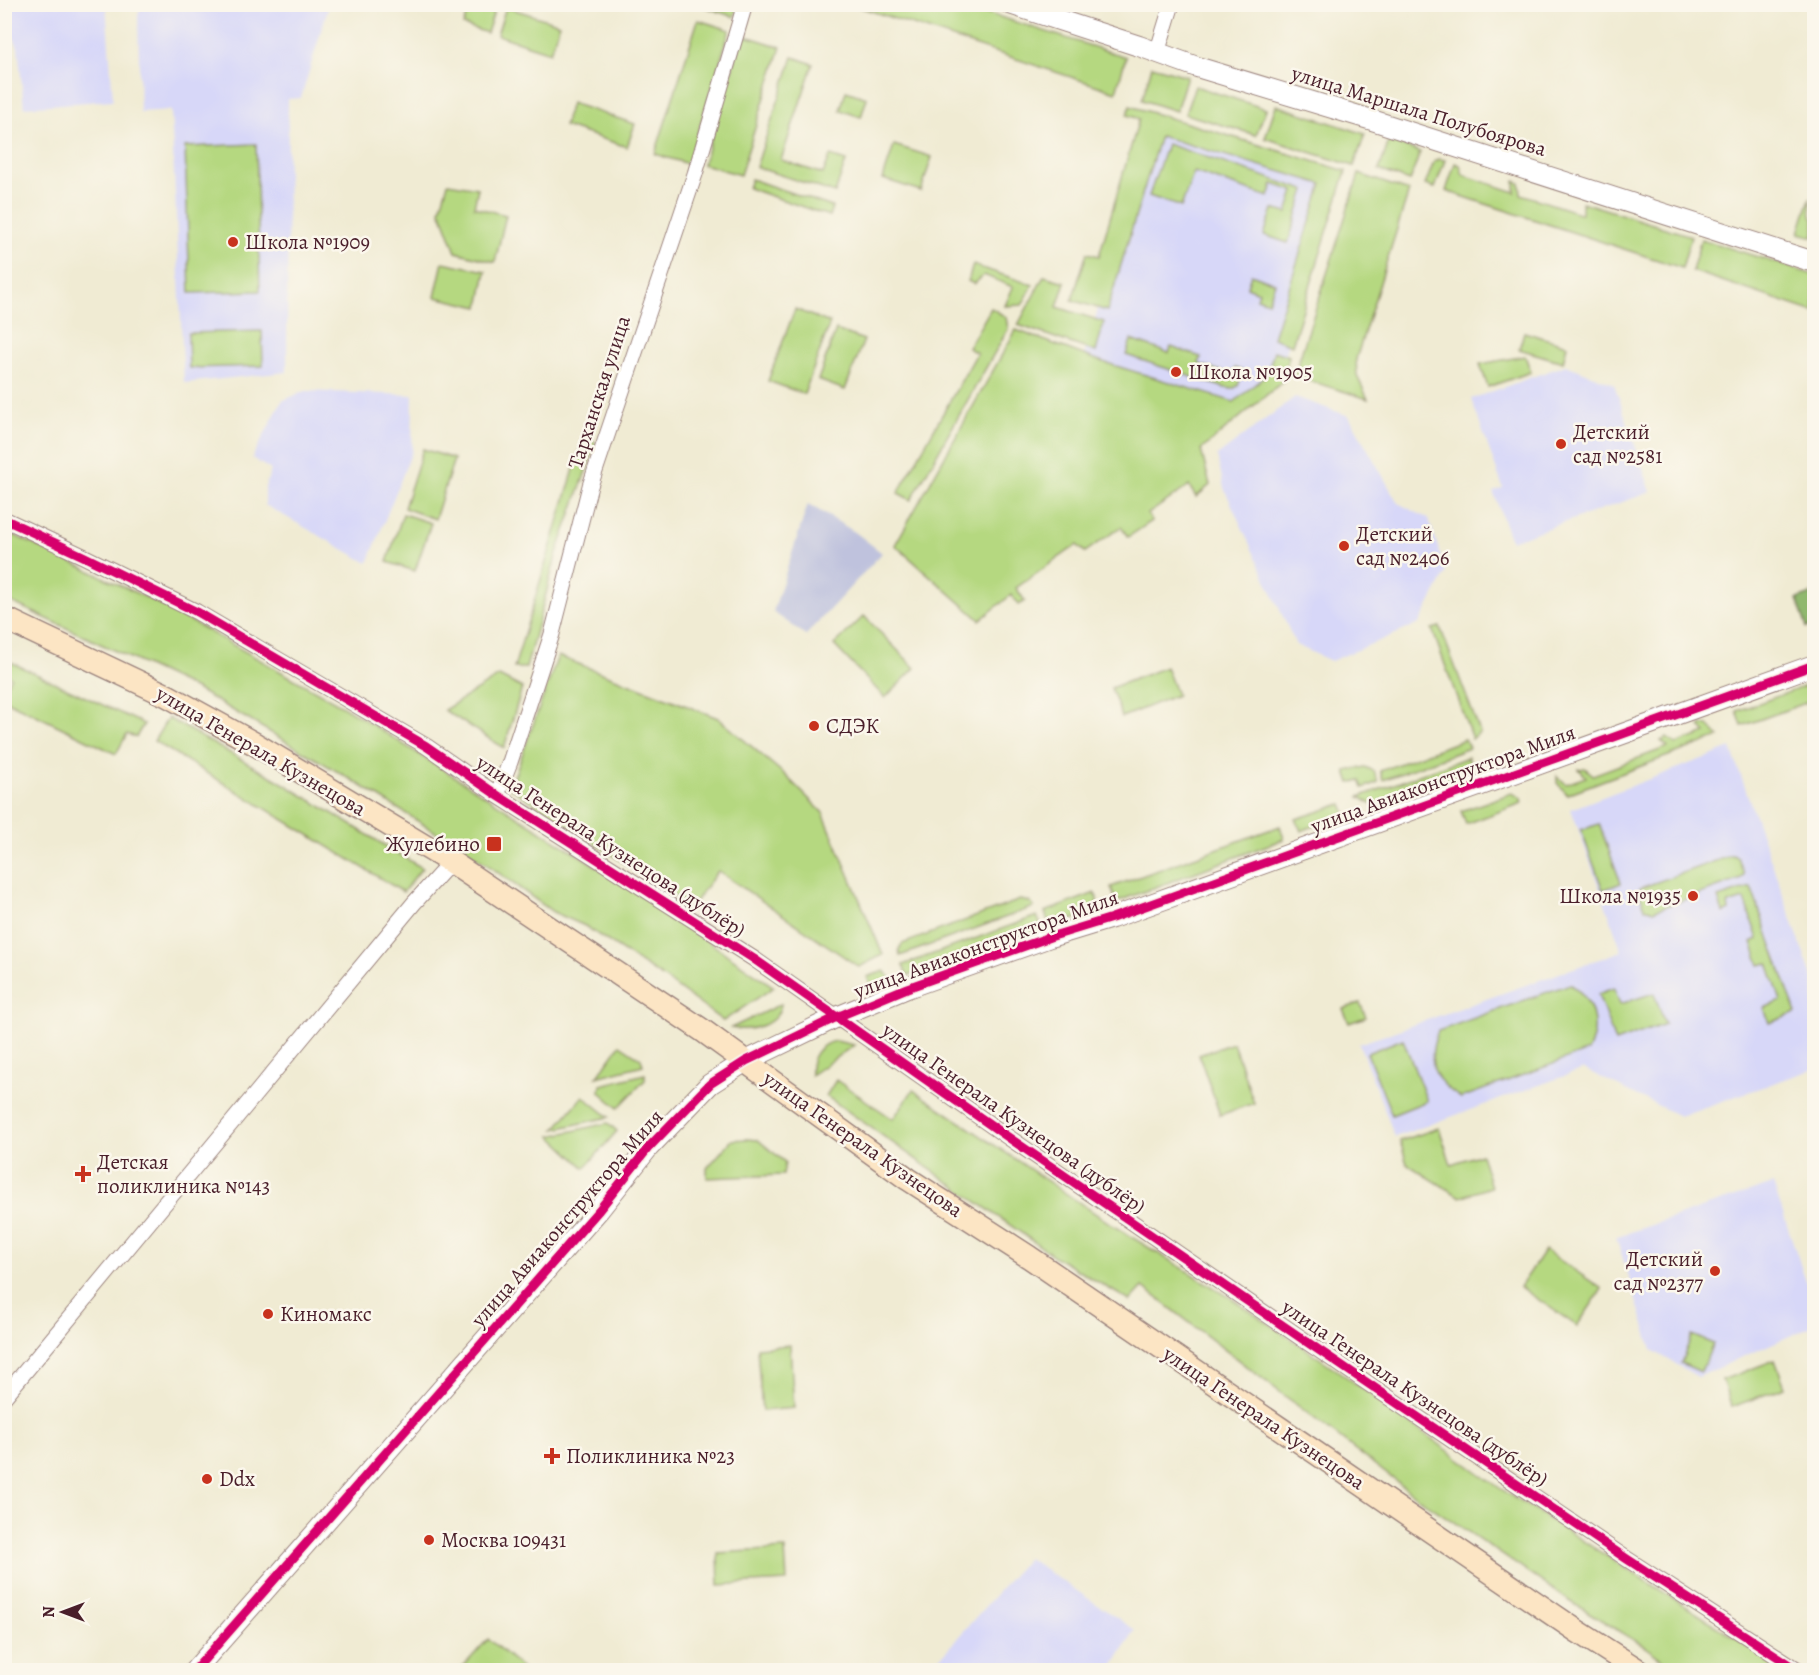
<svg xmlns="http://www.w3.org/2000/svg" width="1819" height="1675" viewBox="0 0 1819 1675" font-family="Alegreya,serif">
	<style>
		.built { fill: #d7d7f8 }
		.industrial { fill: #bfc2dd }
		.green { fill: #b5d880; stroke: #807c56; stroke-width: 1.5 }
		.forest { fill: #90b86e; stroke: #6d6c4c; stroke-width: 1.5 }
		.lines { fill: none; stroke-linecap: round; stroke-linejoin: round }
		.minor-casing { stroke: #9d857f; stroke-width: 17 }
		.tertiary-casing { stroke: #9d857f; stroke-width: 22 }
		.secondary-casing { stroke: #9d857f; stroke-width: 25 }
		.minor { stroke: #fff; stroke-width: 15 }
		.tertiary { stroke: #fff; stroke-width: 20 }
		.secondary { stroke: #fce5c4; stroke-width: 22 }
		.cycleway-casing { stroke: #fbf7ec; stroke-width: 13 }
		.cycleway { stroke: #d6006c; stroke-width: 9 }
		.poi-dot { fill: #c8321e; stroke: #fbf7ec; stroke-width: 2 }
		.labels { text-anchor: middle; stroke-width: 5; stroke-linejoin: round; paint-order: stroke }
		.street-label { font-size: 21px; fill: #4a1f2b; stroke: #fbf7ec }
		.poi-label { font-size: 21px; fill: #4a1f2b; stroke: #fbf7ec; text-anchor: start }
	</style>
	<rect width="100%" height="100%" fill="#fbf7ec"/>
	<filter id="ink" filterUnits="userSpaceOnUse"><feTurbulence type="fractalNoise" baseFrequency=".0167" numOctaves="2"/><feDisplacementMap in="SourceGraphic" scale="12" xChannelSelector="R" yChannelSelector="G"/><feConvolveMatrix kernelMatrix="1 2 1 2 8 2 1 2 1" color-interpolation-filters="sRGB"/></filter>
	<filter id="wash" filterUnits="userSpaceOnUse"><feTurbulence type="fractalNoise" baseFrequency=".008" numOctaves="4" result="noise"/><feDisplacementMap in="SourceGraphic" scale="24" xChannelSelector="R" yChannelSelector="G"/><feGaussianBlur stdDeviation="1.35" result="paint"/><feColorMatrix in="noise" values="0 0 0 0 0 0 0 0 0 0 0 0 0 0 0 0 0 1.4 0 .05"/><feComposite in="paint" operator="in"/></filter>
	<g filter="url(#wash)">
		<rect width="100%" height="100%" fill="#f0ebd3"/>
		<!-- built -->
		<path class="built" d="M 5,4 L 106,5 L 113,100 L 24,107 L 18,47 L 5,19 Z
			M 141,5 L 329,5 L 301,98 L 288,99 L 287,372 L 184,383 L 171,110 L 140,112 L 138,16 Z
			M 1152,130 L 1339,186 L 1276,380 L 1195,441 L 1081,365 Z
			M 1566,365 L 1614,384 L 1651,492 L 1511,541 L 1493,492 L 1503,488 L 1471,399 Z
			M 305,391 L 413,395 L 412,451 L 368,563 L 265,505 L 265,487 L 271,470 L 252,458 L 282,401 Z
			M 1295,397 L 1349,416 L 1398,503 L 1429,519 L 1446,573 L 1419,624 L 1331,661 L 1296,645 L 1224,488 L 1217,456 Z
			M 1731,748 L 1814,982 L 1814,1069 L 1679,1116 L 1584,1069 L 1395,1137 L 1359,1044 L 1622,951 L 1571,809 Z
			M 1773,1184 L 1814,1304 L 1814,1325 L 1698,1377 L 1652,1350 L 1616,1237 Z
			M 1028,1558 L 1135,1630 L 1111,1670 L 936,1670 L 938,1660 Z"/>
		<!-- industrial -->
		<path class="industrial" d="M 808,504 L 855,532 L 882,553 L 806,635 L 773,612 Z"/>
		<!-- green -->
		<path class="green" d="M 702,4 L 739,5 L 734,17 L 702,6 Z
			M 470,5 L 496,5 L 487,33 L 463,25 Z
			M 853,5 L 962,5 L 1126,57 L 1116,92 Z
			M 506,7 L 560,24 L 550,52 L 497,35 Z
			M 698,20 L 730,30 L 688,164 L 655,154 Z
			M 743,35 L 781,47 L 740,175 L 703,164 Z
			M 793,57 L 813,64 L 781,160 L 823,174 L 830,156 L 846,161 L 835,193 L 756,167 Z
			M 1152,66 L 1187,76 L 1176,111 L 1142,100 Z
			M 1195,86 L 1266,109 L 1256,135 L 1185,114 Z
			M 846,91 L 867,98 L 861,117 L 840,110 Z
			M 571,103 L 635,124 L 627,147 L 564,126 Z
			M 1276,105 L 1365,134 L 1354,166 L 1265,138 Z
			M 1130,106 L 1346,171 L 1292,345 L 1273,338 L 1322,184 L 1160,136 L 1107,311 L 1072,300 L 1087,253 L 1099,256 L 1139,119 L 1127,115 Z
			M 1389,141 L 1420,152 L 1410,181 L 1379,170 Z
			M 256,144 L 260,291 L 190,293 L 185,147 Z
			M 1167,144 L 1305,190 L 1288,243 L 1264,235 L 1273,209 L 1287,213 L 1294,191 L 1273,184 L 1269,197 L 1194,172 L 1181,207 L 1149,196 Z
			M 894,145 L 932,157 L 921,191 L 883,179 Z
			M 1439,159 L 1445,160 L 1435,188 L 1425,185 L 1434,162 Z
			M 1455,163 L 1460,165 L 1463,175 L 1515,192 L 1515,181 L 1520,183 L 1521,194 L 1582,214 L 1582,202 L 1691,236 L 1682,268 L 1446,191 Z
			M 1359,174 L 1409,191 L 1356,359 L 1357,376 L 1368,399 L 1294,376 Z
			M 751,179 L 832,207 L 829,216 L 748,188 Z
			M 448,183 L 478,188 L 474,207 L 506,215 L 495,262 L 456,252 L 440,210 Z
			M 1810,198 L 1811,216 L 1814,221 L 1814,237 L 1799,233 Z
			M 1701,239 L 1814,275 L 1814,312 L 1692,271 Z
			M 443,262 L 486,271 L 479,307 L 435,297 Z
			M 973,265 L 1033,285 L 1022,305 L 1005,306 L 1013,287 L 984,275 L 974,284 L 968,281 Z
			M 1251,274 L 1275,283 L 1268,302 L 1257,298 L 1259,292 L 1247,287 Z
			M 1044,276 L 1065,282 L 1057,307 L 1104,322 L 1096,352 L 1018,325 Z
			M 991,308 L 1006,317 L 1008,329 L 911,500 L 898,493 L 977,353 L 968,348 Z
			M 795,309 L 830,323 L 804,394 L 768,381 Z
			M 836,330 L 864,340 L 845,390 L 818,380 Z
			M 1016,330 L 1103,362 L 1234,402 L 1267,374 L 1274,351 L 1289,356 L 1282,382 L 1201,450 L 1210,485 L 1196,497 L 1189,486 L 1148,514 L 1152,521 L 1128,537 L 1121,527 L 1085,552 L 1077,545 L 1016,588 L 1025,601 L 1019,605 L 1011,595 L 980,620 L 895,545 Z
			M 262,331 L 263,366 L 189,368 L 188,333 Z
			M 1524,332 L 1567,345 L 1563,362 L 1519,349 Z
			M 1131,340 L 1169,353 L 1171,347 L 1201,357 L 1199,364 L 1232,375 L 1235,368 L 1243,371 L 1238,386 L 1232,389 L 1225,388 L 1126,355 Z
			M 1525,356 L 1531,372 L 1488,387 L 1480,364 Z
			M 584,436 L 596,443 L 556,556 L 526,668 L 514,668 Z
			M 423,449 L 454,459 L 435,519 L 404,508 Z
			M 403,514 L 431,523 L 415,571 L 387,562 Z
			M 5,531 L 160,604 L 346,708 L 623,883 L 774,987 L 723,1021 L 664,978 L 585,926 L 553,912 L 482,861 L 352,780 L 196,689 L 5,599 Z
			M 864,616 L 915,668 L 885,698 L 834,645 Z
			M 1440,627 L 1480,732 L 1472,739 L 1432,629 Z
			M 558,656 L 718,718 L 784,774 L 823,813 L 883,955 L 859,967 L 718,871 L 691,907 L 510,788 Z
			M 6,660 L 144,724 L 136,737 L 127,734 L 116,754 L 5,700 L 5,689 L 11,677 L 5,673 Z
			M 1166,667 L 1177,695 L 1122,717 L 1111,688 Z
			M 499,676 L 522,688 L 504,748 L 444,710 Z
			M 1814,683 L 1814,700 L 1742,726 L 1737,711 Z
			M 168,718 L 276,779 L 422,868 L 403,892 L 154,741 Z
			M 1704,725 L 1708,725 L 1719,737 L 1567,794 L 1557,783 L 1557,776 L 1566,784 L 1586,777 L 1579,769 L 1585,768 L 1593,775 L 1668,747 L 1661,741 L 1667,738 L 1676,744 L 1706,733 L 1700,727 Z
			M 1465,739 L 1469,748 L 1383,780 L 1380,771 Z
			M 1468,757 L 1473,772 L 1373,805 L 1359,797 Z
			M 1365,767 L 1374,771 L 1378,782 L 1363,788 L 1360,780 L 1350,783 L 1346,771 Z
			M 1512,793 L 1521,798 L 1522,803 L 1466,824 L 1461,811 Z
			M 1342,804 L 1346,814 L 1301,831 L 1296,819 Z
			M 1599,824 L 1621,883 L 1603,890 L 1581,830 Z
			M 1280,826 L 1284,839 L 1116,902 L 1111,887 Z
			M 1732,855 L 1738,857 L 1744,875 L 1741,879 L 1653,911 L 1645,908 L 1639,892 L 1640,888 Z
			M 1751,887 L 1796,1013 L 1769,1023 L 1764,1008 L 1781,1001 L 1768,963 L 1760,965 L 1752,942 L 1758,939 L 1744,899 L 1728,904 L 1729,910 L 1723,913 L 1718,898 Z
			M 1095,893 L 1097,898 L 1097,908 C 1083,917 1070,922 1053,924 L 1047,919 L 1045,912 Z
			M 1020,900 L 1030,902 L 1034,907 L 900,956 L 899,949 L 902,944 Z
			M 1037,916 L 1042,928 L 907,976 L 903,965 Z
			M 884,971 L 894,981 L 873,989 L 867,977 Z
			M 1570,984 C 1593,999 1601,1026 1588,1051 L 1461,1098 C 1432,1080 1426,1062 1438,1031 Z
			M 1614,988 L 1620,1004 L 1654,993 L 1665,1024 L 1615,1042 L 1598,994 Z
			M 1360,1003 L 1366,1017 L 1349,1023 L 1343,1009 Z
			M 781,1004 C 778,1026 750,1032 731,1028 Z
			M 1403,1039 L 1427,1101 L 1392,1115 L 1367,1053 Z
			M 836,1041 L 854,1045 L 811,1075 C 809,1057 819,1044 836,1041 Z
			M 1233,1043 L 1254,1103 L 1220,1115 L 1199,1055 Z
			M 620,1045 L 641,1059 L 643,1065 L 597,1077 Z
			M 645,1074 L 645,1080 L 618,1108 L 600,1092 L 601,1085 Z
			M 836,1080 L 893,1119 L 913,1090 L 1117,1228 L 1231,1298 L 1334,1368 L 1501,1489 L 1728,1633 L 1777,1666 L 1779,1670 L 1677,1670 L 1642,1645 L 1570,1601 L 1414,1495 L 1143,1287 L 1130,1301 L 1057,1258 L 826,1096 Z
			M 583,1096 L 609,1117 L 555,1129 Z
			M 608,1123 L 617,1131 L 585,1168 L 551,1136 Z
			M 1439,1128 L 1451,1164 L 1481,1154 L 1491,1187 L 1460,1197 L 1407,1164 L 1400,1141 Z
			M 747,1139 L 758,1140 L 785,1162 L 783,1175 L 707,1178 L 707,1168 L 732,1140 Z
			M 1545,1250 L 1602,1289 L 1577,1326 L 1520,1287 Z
			M 1692,1335 L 1713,1344 L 1701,1372 L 1681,1363 Z
			M 790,1345 L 794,1408 L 762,1411 L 757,1348 Z
			M 1775,1360 L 1785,1387 L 1732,1407 L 1722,1380 Z
			M 785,1549 L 787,1581 L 719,1585 L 718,1553 Z
			M 488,1639 L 522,1668 L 519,1670 L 460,1670 Z"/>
		<!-- forest -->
		<path class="forest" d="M 1814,593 L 1814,625 L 1807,628 L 1797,599 Z"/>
	</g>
	<g filter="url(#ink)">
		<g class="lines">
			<!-- minor casing -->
			<g class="minor-casing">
				<path id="minor" d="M 1157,53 L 1172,4
					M 4,519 L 83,556 L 197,612 L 426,746 L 497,795 L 754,959 L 1005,1135 L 1307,1342 L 1627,1559 L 1798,1670
					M 497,795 L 510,762 L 552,634 L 590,486 L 695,174 L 745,4
					M 4,1397 L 414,903 L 451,862"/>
			</g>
			<!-- tertiary casing -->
			<g class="tertiary-casing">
				<path id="tertiary" d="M 1010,4 L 1139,46 L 1197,67 L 1372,120 L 1814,262
					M 195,1670 L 599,1210 L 649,1147 L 710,1084 L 746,1061 L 837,1017 L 907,988 L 1050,937 L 1112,918 L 1814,665"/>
			</g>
			<!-- secondary casing -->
			<g class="secondary-casing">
				<path id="secondary" d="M 4,618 L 168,696 L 255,744 L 451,862 L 702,1030 L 908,1179 L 1029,1257 L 1577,1631 L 1638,1670"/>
			</g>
			<!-- minor -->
			<use href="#minor" class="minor"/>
			<!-- tertiary -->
			<use href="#tertiary" class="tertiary"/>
			<!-- secondary -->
			<use href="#secondary" class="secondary"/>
			<!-- cycleway casing -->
			<g class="cycleway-casing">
				<path id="cycleway" d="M 4,519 L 83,556 L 197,612 L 426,746 L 497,795 L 754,959 L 1005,1135 L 1307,1342 L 1627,1559 L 1798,1670
					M 195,1670 L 599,1210 L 649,1147 L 710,1084 L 746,1061 L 837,1017 L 907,988 L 1050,937 L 1112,918 L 1814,665"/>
			</g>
			<!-- cycleway -->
			<use href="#cycleway" class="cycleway"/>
		</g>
	</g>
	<!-- markers -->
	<g class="poi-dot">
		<circle cx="233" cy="242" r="6"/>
		<circle cx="1176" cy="372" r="6"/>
		<circle cx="1561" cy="444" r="6"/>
		<circle cx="1344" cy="546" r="6"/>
		<circle cx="814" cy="726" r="6"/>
		<rect x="486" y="836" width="16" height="16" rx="3"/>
		<circle cx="1693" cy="896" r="6"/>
		<path d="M80 1165h6v6h6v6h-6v6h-6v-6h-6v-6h6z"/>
		<circle cx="1715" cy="1271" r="6"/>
		<circle cx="268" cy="1314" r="6"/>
		<path d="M549 1447h6v6h6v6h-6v6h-6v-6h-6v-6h6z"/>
		<circle cx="207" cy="1479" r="6"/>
		<circle cx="429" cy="1540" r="6"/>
	</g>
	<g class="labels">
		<!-- street labels -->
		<g class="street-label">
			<text transform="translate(1419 111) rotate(17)" y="7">улица Маршала Полубоярова</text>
			<text transform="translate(599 392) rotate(-72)" y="7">Тарханская улица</text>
			<text transform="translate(261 751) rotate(30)" y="7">улица Генерала Кузнецова</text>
			<text transform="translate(1443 779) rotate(-20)" y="7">улица Авиаконструктора Миля</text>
			<text transform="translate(611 846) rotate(33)" y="7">улица Генерала Кузнецова (дублёр)</text>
			<text transform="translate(986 944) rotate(-20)" y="7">улица Авиаконструктора Миля</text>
			<text transform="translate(1014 1118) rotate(35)" y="7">улица Генерала Кузнецова (дублёр)</text>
			<text transform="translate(863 1144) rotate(35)" y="7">улица Генерала Кузнецова</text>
			<text transform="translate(567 1218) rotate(-49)" y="7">улица Авиаконструктора Миля</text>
			<text transform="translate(1415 1393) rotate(34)" y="7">улица Генерала Кузнецова (дублёр)</text>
			<text transform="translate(1264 1418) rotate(34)" y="7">улица Генерала Кузнецова</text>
		</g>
		<!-- poi labels -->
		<g class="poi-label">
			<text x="245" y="249">Школа №1909</text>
			<text x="1188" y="379">Школа №1905</text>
			<text x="1573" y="439">Детский<tspan x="1573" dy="24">сад №2581</tspan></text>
			<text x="1356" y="541">Детский<tspan x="1356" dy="24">сад №2406</tspan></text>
			<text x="826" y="733">СДЭК</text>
			<text x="480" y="851" text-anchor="end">Жулебино</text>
			<text x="1681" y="903" text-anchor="end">Школа №1935</text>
			<text x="97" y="1169">Детская<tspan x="97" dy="24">поликлиника №143</tspan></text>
			<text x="1703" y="1266" text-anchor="end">Детский<tspan x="1703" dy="24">сад №2377</tspan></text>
			<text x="280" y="1321">Киномакс</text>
			<text x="566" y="1463">Поликлиника №23</text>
			<text x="219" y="1486">Ddx</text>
			<text x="441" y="1547">Москва 109431</text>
		</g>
	</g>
	<!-- margin -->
	<rect width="1819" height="1675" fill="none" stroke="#fbf7ec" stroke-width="24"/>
	<!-- north arrow -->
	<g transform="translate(63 1612) rotate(270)" stroke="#fbf7ec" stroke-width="4.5" paint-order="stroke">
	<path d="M0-4.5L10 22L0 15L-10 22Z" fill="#4a1f2b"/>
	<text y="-9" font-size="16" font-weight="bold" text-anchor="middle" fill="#4a1f2b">N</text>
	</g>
</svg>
